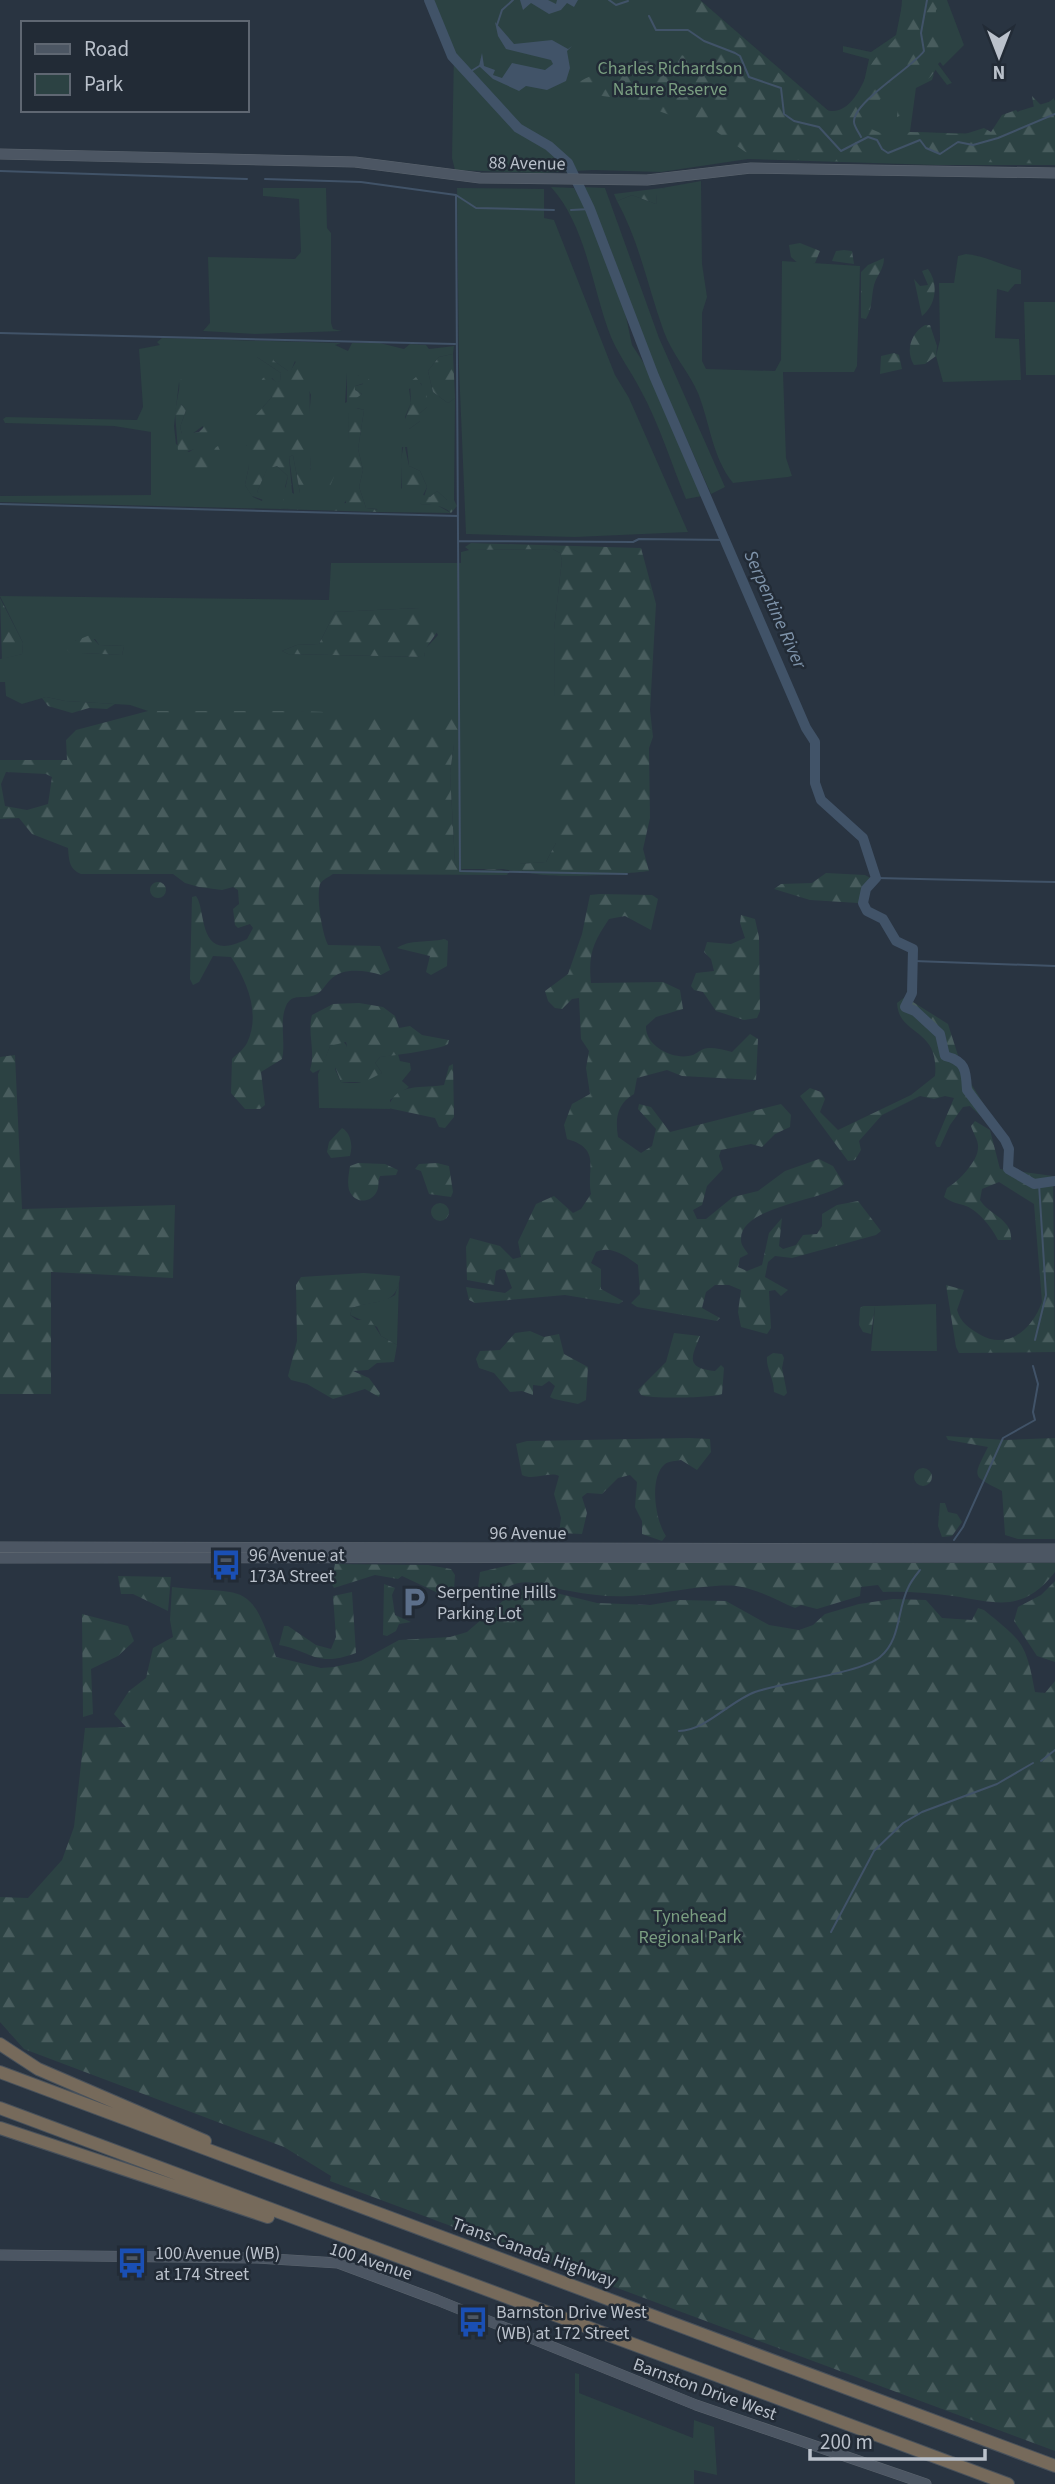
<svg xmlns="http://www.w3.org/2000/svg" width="1055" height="2484" viewBox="0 0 1055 2484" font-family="'Source Sans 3',sans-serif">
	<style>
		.green { fill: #2c4243; fill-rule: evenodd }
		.forest { fill: url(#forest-firs); fill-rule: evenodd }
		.water { fill: #415368 }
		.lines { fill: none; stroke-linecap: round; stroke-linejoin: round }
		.stream { stroke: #415368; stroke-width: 2 }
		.river { stroke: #415368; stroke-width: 10 }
		.secondary-casing { stroke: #5b646e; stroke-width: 11 }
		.highway-casing { stroke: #48515b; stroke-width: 14 }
		.secondary { stroke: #4c5663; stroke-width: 10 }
		.highway { stroke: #766a5b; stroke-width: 12 }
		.labels { text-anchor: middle; stroke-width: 5; stroke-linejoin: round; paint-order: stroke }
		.park-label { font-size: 18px; fill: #7a9e81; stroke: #222b36 }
		.street-label { font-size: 18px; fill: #bac1cb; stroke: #222b36 }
		.poi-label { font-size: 18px; fill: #bac1cb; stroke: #222b36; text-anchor: start }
		.water-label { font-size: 19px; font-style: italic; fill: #7e93aa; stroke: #222b36 }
	</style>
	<defs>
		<pattern id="forest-firs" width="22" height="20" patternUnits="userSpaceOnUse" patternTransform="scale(1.75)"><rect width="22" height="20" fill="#2c4243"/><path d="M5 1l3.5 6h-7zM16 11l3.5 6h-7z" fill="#485c5d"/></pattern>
	</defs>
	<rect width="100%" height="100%" fill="#293441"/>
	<!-- green -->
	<path class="green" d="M 433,0 L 700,0 L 838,119 L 860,100 L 869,59 L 843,52 L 843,46 L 871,52 L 896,35 L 903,0 L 947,0 L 964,45 L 943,66 L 940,62 L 938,64 L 952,83 L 947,85 L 934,68 L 926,78 L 934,74 L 932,80 L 916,88 L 910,132 L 987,134 L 995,132 L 1019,111 L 1055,100 L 1055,165 L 935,165 L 748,159 L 661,172 L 593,170 L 539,173 L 455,170 L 452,158 L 454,51 Z
		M 701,181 L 702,264 L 707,297 L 702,313 L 702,361 L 706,369 L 775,371 L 781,360 L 782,261 L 860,266 L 857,366 L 854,372 L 783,372 L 786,458 L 792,476 L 788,477 L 733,483 C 712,457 710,423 698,393 C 689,372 672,354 664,332 C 648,288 640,243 617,201 L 632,195 L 656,204 L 657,194 L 665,189 L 662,188 Z
		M 551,187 L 574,188 L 591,218 L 625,312 L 632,345 L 647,368 L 702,496 L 686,499 C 671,463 659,423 640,389 C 631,371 619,356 611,337 C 592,289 587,227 551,187 Z
		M 583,187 L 605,188 L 659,338 L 725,487 L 711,494 L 642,339 L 608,242 Z
		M 263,188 L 326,188 L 327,228 L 331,233 L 331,323 L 333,329 L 342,331 L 255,334 L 203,331 L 210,323 L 208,257 L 295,259 L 301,252 L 299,199 L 263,196 Z
		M 457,188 L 544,189 L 544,218 L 554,220 L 615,375 L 629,398 L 688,532 L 575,537 L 466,534 L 459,368 Z
		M 966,254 C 986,256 1001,265 1021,270 L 1021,284 L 1015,284 L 1008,292 L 997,289 L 995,338 L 1019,339 L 1021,380 L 943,382 L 936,356 L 940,340 L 939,283 L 954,283 L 958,256 Z
		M 1024,302 L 1055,302 L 1055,375 L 1026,375 Z
		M 162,338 L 341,343 L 335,345 L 348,351 L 352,343 L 380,343 L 404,349 L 410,344 L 426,345 L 429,349 L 454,346 L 453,354 L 439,357 L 428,371 L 433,392 L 448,403 L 455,398 L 454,500 L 447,500 L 437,491 L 430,497 L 424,497 L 427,487 L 420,471 L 409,466 L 407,447 L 402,447 L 401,488 L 421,504 L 437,505 L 451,513 L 378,512 L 377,509 L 366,508 L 359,487 L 363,470 L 358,449 L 364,410 L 357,408 L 349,413 L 348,498 L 343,505 L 280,509 L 0,502 L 0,496 L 151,495 L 151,432 L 114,426 L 5,423 L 3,419 L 6,417 L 137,420 L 143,407 L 139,349 L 160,345 L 157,342 ZM 257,357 L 274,361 L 288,371 L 291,371 L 295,361 L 311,395 L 308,428 L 311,469 L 300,493 L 293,455 L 289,457 L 294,494 L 285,487 L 288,476 L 277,466 L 267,468 L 257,492 L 263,496 L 262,501 L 253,497 L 245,485 L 249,466 L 246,446 L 253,441 L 263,407 L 272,397 L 269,392 L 272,378 L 276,383 L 280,381 L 281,373 ZM 347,373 L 359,376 L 363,384 L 355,386 L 355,390 L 362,394 L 345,403 ZM 179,382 L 181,404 L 186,410 L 180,427 L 182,434 L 192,434 L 203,426 L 202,443 L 189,452 L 176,444 L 174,426 ZM 421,383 L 427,407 L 420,413 L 420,421 L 409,429 L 405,417 L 411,403 L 409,389 Z
		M 553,549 L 560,553 L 562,560 L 554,630 L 557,829 L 556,843 L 546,862 L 520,864 L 523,873 L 503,869 L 458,869 L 455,864 L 450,773 L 454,744 L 300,711 L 148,711 L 130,705 L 65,701 L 46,697 L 22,704 L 6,696 L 5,682 L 0,682 L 0,659 L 22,654 L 23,643 L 0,596 L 329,600 L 331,563 L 461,563 L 461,552 L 469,550 ZM 420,608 L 438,635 L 425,649 L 424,657 L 288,654 L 282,651 L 297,645 L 319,644 L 335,612 ZM 95,639 L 99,645 L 124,646 L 122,655 L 82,653 L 75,641 Z
		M 343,1041 L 347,1046 L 335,1069 L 341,1082 C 367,1086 364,1078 382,1073 L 375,1063 L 380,1057 L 398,1054 L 400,1061 L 410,1063 L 411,1070 L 402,1081 L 409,1087 L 390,1100 L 390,1109 L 319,1108 L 318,1074 L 330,1046 Z
		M 399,1282 L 397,1345 L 381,1336 L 377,1327 L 350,1315 L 352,1308 C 369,1301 377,1305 395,1295 Z
		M 936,1304 L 937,1351 L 871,1351 L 875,1306 Z
		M 575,2373 L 579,2374 L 579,2393 L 693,2438 L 694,2420 L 714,2427 L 717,2475 L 694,2470 L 694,2484 L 575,2484 Z"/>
	<!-- forest -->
	<path class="forest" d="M 684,0 L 700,0 C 719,17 814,110 831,111 C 854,112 864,80 871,65 C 876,55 886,49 893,41 C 902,32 901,12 902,0 L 946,0 L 936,10 C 934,31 948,64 928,79 C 911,73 898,62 880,73 L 877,80 L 881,83 L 890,82 L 902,101 L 902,115 L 897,117 L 898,105 L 892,96 L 884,95 L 866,115 L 869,128 L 885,135 L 898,136 L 910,132 L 965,134 L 984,128 L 991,132 L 1002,115 L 1016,110 L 1028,124 L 1041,128 L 1044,124 L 1035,114 L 1032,96 L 1043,107 L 1054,98 L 1055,164 L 984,162 L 958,153 L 938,156 L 917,138 L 913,146 C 899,137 882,138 875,155 L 863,153 L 852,162 L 754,158 L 700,120 L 681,119 L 625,99 L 580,93 L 579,82 C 596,71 623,67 642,62 C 654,58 665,63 675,55 L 716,57 L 720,45 L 703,31 Z
		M 662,188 L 666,189 L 663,194 L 657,194 L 656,204 L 632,195 L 617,201 L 614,194 Z
		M 800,243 L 820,251 L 815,263 L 799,264 L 791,257 L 789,245 Z
		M 844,250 L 852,251 L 854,264 L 832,261 L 836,251 Z
		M 884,258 C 884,269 877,275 874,285 C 871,297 873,307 866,319 L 861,318 L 861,272 L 868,265 Z
		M 928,269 C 939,284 936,305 922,316 L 914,279 L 920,286 L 928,285 L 922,271 Z
		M 925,325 L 930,325 L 937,346 L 936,356 L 925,364 L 914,365 C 905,351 911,333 925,325 Z
		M 257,352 L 270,352 L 274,361 L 288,371 L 291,370 L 300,355 L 309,359 L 311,484 L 310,494 L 304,498 L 300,493 L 293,455 L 289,457 L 293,503 L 283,500 L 288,476 L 277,466 L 267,469 L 257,492 L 268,496 L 270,502 L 252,496 L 245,485 L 249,466 L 243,452 C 250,437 259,433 256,415 L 272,397 L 261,384 L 262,379 L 267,375 L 276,382 L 280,381 L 281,373 L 257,357 Z
		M 894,353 L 899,355 L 902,369 L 880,374 L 881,356 Z
		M 453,354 L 455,398 L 448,403 L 433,392 L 428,371 L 439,357 Z
		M 350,371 L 359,376 L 365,373 L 370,381 L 355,386 L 355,390 L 362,394 L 347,405 L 347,373 Z
		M 416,377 L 427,393 L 427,407 L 420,413 L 420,421 L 409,429 L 408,435 L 403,425 L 411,403 L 410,382 Z
		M 181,379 L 184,389 L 181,404 L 186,410 L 180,427 L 182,434 L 199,432 L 210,421 L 213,427 C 211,442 193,454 178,451 L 175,412 Z
		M 356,408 L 364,410 L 358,449 L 363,470 L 359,487 L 366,508 L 380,510 L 378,512 L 280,509 L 346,503 L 349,412 Z
		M 404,443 L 409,466 L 420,471 L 427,487 L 423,495 L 430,497 L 437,491 L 447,500 L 454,500 L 457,506 L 451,513 C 437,499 417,510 402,496 L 401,460 Z
		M 218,446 L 222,455 L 219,467 L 180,472 L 186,464 Z
		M 331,458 L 334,477 L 330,486 C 323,477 322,471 324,460 Z
		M 236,503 L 255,507 L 194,507 L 196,505 Z
		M 471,543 L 641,548 L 656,604 L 650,710 L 653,737 L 649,748 L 650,818 L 643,849 L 649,871 C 627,874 534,881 520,869 L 520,864 L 546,862 L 556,843 L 554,630 L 562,560 L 560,553 L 553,549 L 469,550 L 465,547 Z
		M 0,598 L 23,643 L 22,654 L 2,659 Z
		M 420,608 L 436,609 L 442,615 C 441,636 426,640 424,657 L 288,654 L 282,651 L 297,645 L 319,644 L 335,612 Z
		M 90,635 L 99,645 L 124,646 L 122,655 L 82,653 L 72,656 L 67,650 L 75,641 Z
		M 46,697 L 65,701 L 115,704 L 107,709 L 89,708 L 72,713 L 48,706 L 42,698 Z
		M 148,711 L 300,711 L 450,717 L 461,725 L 464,736 L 462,742 L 454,744 L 450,773 L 455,864 C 465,880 493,862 508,873 L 507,875 L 333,874 C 329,877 323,879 320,884 C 316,897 322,933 328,945 L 380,946 L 390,970 L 381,975 C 365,970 342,967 330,980 C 325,985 321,993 315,995 C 304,1000 292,992 286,1006 C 279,1022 286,1042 282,1059 L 261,1072 L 265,1105 L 260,1109 L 245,1109 L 231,1093 L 232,1059 C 237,1054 244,1049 247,1043 C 261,1014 247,981 231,957 L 213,956 L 199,982 L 193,985 L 190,979 L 192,897 L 196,896 C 207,910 196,965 247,939 L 253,928 L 250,924 L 238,928 L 235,925 L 233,909 L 239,904 L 238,890 L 233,887 L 222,890 L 199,887 L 185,883 L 173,874 L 81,874 C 69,869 69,860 68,848 L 32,834 L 19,818 L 0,819 L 0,760 L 67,760 L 66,740 L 76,730 ZM 6,772 L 46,774 L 52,777 L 48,804 L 27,810 L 5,806 L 1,784 Z
		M 826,873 L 865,875 L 872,879 L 866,884 L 858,903 L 810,900 L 774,889 L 781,884 L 812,883 Z
		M150 890a8 8 0 1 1 16 0a8 8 0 1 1-16 0Z
		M 600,894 L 652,895 L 658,899 L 651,930 L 625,916 L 609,919 C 593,943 588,954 591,983 L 663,982 L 680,990 L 683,1009 L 656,1017 L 646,1026 C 645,1047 675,1061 693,1055 C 699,1052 702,1048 709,1048 C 717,1048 725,1050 732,1052 L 750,1034 L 758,1039 L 756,1080 L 682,1076 L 667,1070 L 637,1078 L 634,1094 C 617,1104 615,1118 618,1137 L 641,1153 L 652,1146 L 656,1129 L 638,1109 L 639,1104 L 651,1107 L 670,1132 L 781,1104 L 791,1115 L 790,1127 L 775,1134 L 762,1147 L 751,1144 L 721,1150 L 719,1156 L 723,1169 L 707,1186 L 702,1205 L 693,1210 L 697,1219 L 706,1219 L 733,1197 L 758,1191 L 785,1171 L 819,1159 L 833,1166 L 844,1184 C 824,1201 739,1206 741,1240 C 741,1246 746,1250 748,1254 L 740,1258 L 738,1267 L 747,1271 L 762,1265 L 769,1233 L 782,1218 L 779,1246 L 783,1249 L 796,1245 L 803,1235 L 817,1234 L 822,1226 L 822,1214 L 837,1205 L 858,1201 L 881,1231 L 876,1235 L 792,1258 L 775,1256 L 768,1262 L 765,1277 L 788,1290 L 781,1296 L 775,1290 L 769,1291 L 771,1328 L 767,1334 L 741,1327 L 738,1312 L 741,1290 L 729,1285 L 715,1285 L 706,1292 L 702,1308 L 720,1318 L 717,1321 L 637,1307 L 631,1303 L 640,1294 L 638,1265 C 626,1256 611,1245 596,1252 L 591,1263 L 601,1269 L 601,1289 L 623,1301 L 619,1304 L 565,1295 L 475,1303 L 469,1300 L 466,1287 L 505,1293 L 512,1288 L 505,1270 L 500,1269 L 496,1271 L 494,1285 L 467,1280 L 466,1247 L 470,1238 L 500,1246 L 513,1259 L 521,1257 L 518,1242 L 536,1204 L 554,1196 L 573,1213 L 581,1209 L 591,1194 C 586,1168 602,1149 567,1139 L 564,1125 L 572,1104 L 590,1094 L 586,1068 L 589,1051 L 581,1039 L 579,998 L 572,999 L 562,1009 L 555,1008 L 548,1001 L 545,991 L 568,974 L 582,934 L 590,895 Z
		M 741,915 L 755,919 L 759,937 L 760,1011 L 757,1018 L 744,1020 L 716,1011 L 703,992 L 694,990 L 691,986 L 696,973 L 714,971 L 711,959 L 704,952 L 707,942 L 731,944 L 745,938 L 740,923 Z
		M 444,939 L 448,941 L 447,966 L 431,975 L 426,972 L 430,956 L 397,948 C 410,939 428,943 444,939 Z
		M 905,997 L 948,1024 L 963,1071 L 990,1114 L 990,1119 L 986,1121 L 970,1106 L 963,1107 L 950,1125 L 940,1147 L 937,1147 L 935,1143 L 954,1098 L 945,1096 L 934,1099 L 920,1096 L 882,1115 L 859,1141 L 861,1150 L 855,1160 L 848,1161 L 800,1096 L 810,1088 L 821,1092 L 825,1099 L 820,1112 L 838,1130 L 911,1095 L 935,1076 C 940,1027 899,1037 897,1003 Z
		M 359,1003 L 383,1007 L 395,1016 L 399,1028 L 410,1026 L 422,1035 L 449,1040 L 448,1044 C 443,1049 391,1056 380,1057 L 375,1063 L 382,1073 L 364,1082 L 341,1082 L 334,1064 L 347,1046 L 346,1042 L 330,1046 L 321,1069 L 313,1073 L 310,1070 C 316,1051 307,1034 312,1015 L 333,1004 Z
		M 15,1055 L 22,1209 L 175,1205 L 173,1278 L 51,1272 L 51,1394 L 0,1394 L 0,1057 Z
		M 453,1064 L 454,1117 L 445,1128 L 439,1127 L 435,1118 L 388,1108 C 396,1081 424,1089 444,1085 L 449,1066 Z
		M 975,1121 L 990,1130 L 1000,1169 L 1053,1176 L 1055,1352 L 959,1353 L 956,1347 L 946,1285 L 964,1290 L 957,1310 C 961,1323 968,1327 979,1334 C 1007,1351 1032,1330 1042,1302 L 1034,1204 L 999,1182 L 982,1189 L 980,1200 C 989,1215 1013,1219 1011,1240 L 998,1240 C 992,1228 979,1211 966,1206 C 958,1203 952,1203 944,1197 L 947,1188 C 958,1182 978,1161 978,1148 C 979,1141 973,1133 971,1126 Z
		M 342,1128 C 351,1133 353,1146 350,1156 L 331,1158 L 327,1152 L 329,1142 Z
		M 358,1163 L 385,1164 L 398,1170 L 396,1175 L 380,1176 C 377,1183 380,1187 376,1193 C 369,1204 354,1203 349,1190 C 347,1182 349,1173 350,1166 Z
		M 437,1163 L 449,1166 L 453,1192 L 451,1197 L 429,1194 L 421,1171 L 415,1169 L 419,1164 Z
		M431 1212a9 9 0 1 1 18 0a9 9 0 1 1-18 0Z
		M 364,1273 L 400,1276 C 397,1308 375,1299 352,1308 L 350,1315 L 357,1320 L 370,1319 L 381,1336 L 397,1345 L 394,1362 L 377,1363 L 368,1370 L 353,1371 L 369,1378 L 380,1393 L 379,1397 L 365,1389 L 333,1399 L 307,1384 L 291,1380 L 288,1376 L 297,1341 L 296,1285 L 301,1277 Z
		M 863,1306 L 875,1306 L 871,1334 L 863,1332 L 859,1325 L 860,1308 Z
		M 530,1331 L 544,1337 L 559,1334 L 564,1354 L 588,1367 L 586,1400 L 578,1404 L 554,1399 L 550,1397 L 555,1386 L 549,1381 L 542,1386 L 533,1385 L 533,1395 L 522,1391 L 510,1392 L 494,1373 L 479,1368 L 476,1359 L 480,1351 L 500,1350 L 515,1333 Z
		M 674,1333 L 700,1336 C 693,1355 683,1368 715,1371 L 721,1365 L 724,1368 L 722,1394 C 715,1398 649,1399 641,1395 L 638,1390 L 666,1362 Z
		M 773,1353 L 782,1354 L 784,1358 L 782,1368 L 787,1393 L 784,1396 L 774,1392 C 774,1379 766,1368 767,1357 Z
		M 946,1436 L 1005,1440 L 1055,1438 L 1055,1539 L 1018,1539 L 1005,1535 L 1002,1491 C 972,1475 972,1479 988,1447 L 948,1440 Z
		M 689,1438 L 710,1439 L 711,1452 L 697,1470 L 681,1460 C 676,1461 669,1461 665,1464 C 648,1478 656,1522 666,1536 L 662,1541 L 642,1534 L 642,1521 L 635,1507 L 637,1482 L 630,1475 L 618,1478 L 602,1494 L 587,1493 L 582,1497 L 587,1513 L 582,1534 L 559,1533 L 561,1518 L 554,1494 L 559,1476 C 549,1471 534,1481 522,1475 L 516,1444 L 527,1441 Z
		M914 1477a9 9 0 1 1 18 0a9 9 0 1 1-18 0Z
		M 940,1503 L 945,1503 L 948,1512 L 957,1514 L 962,1522 L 952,1536 L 942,1537 L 938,1526 Z
		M 518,1563 L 1055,1563 L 1055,1572 C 1023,1613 998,1603 953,1596 C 930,1593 906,1591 883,1592 L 878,1585 L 861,1587 L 860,1596 L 817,1609 L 801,1605 L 795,1608 C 776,1600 758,1589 736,1586 C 710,1583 659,1595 629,1596 C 609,1597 590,1595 570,1591 C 533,1585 524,1571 491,1599 L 477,1595 L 480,1572 Z
		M 335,1564 L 428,1565 L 451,1569 L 455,1575 L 454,1588 L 438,1593 L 402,1576 L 398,1579 L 375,1575 L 334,1588 L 331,1583 Z
		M 118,1576 L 171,1577 L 168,1611 L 133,1594 L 121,1594 Z
		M 1055,1581 L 1055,1662 L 1037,1656 L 1014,1621 L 1018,1607 L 1041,1595 Z
		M 384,1584 L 395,1588 L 392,1595 L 395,1615 L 411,1622 L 399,1624 L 396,1631 L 387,1636 L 383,1635 Z
		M 172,1587 C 247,1595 249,1579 276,1657 L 321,1668 L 334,1667 L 361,1661 L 399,1640 L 450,1637 L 467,1632 L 511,1594 L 532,1587 L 597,1603 L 650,1605 L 680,1600 L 726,1601 L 769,1625 L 799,1630 L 813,1625 L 825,1614 L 859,1604 L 893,1599 L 926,1600 L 942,1618 L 972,1620 L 978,1608 L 984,1610 C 1022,1641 1026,1642 1035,1692 L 1045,1693 L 1055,1681 L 1055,2451 L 330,2181 L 331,2176 L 284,2147 L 24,2049 L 0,2022 L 0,1897 L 28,1898 L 62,1860 L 74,1827 L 85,1728 L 126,1727 L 114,1714 L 129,1691 L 146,1678 L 153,1648 L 173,1637 L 170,1620 Z
		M 352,1592 L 356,1653 C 316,1668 312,1651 279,1645 L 284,1626 L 288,1626 L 316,1645 L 331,1649 L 336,1637 L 333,1596 Z
		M 82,1614 L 128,1626 L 134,1641 L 118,1656 L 91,1669 L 93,1714 L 83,1717 Z"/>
	<!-- water -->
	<path class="water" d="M 520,0 L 548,0 L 556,4 L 557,0 L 578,0 L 574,7 L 567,3 L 561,10 L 549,14 L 531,3 L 523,10 Z
		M 495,22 L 514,44 L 552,40 L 568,49 L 572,46 L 567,51 L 570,68 L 566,81 L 547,90 L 526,86 L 519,91 L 493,79 L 479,66 L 482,53 L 484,66 L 495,70 L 493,75 L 502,78 L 512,63 L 545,70 L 553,64 L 551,60 L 506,49 L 498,36 Z"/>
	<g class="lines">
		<!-- stream -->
		<path class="stream" d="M 609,0 L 616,5 L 628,1
			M 649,16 L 656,30 L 688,30 L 704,41 L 735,53 L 740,56 L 749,77 L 781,88 L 784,114 L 794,121 L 819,127 L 841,151 L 868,137 L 877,140 L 882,149 L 888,153 L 920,140 L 926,148 L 940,154 L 958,142 L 973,145 L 998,138 L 1055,114
			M 497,25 L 502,10 L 513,0
			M 468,73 L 481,65
			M 861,137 C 859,133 854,126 854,122 C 853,102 913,67 924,51 L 921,33 L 927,0
			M 0,171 L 247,179
			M 265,179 L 361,182 L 456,195 L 476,208 L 554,210
			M 456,195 L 460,871 L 627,874
			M 571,210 L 590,209
			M 0,333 L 455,344
			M 0,504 L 458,516
			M 459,541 L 633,542 L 639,539 L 728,540
			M 876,878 L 1055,882
			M 914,961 L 1055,966
			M 1035,1340 L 1046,1295 L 1039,1184
			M 954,1540 L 963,1527 L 1003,1438 L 1035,1420 L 1033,1412 L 1038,1384 L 1033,1366
			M 679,1731 C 705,1731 730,1701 755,1692 C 784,1682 861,1673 880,1657 C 901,1640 897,1610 908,1588 C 911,1581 916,1575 920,1570
			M 1041,1761 L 1055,1750
			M 831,1932 L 874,1851 L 903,1823 L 922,1812 L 997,1784 L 1033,1763"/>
		<!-- river -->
		<path class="river" d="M 429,0 L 452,56 L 518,128 L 549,146 L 568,163 L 590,209 L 654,376 L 806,728 L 815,742 L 815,783 L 821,800 L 863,838 L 876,878 L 866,889 L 863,903 L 867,911 L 883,919 L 896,941 L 913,949 L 912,993 L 905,1007 L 915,1011 L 940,1034 L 945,1056 C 966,1061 966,1071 967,1090 L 1005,1140 L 1009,1149 L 1008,1169 L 1034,1184 L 1055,1181"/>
		<!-- secondary casing -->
		<g class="secondary-casing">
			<path id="secondary" d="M 0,154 L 355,162 L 480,178 L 647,180 L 751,168 L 1055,173
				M 0,1547 L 1055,1549
				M 0,1558 L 1055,1557
				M 0,2255 L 257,2258 L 338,2263 L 437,2300 L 696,2405 L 926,2484"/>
		</g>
		<!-- highway casing -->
		<g class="highway-casing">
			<path id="highway" d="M 0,2044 L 38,2069 L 205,2141
				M 0,2072 L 1055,2466
				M 0,2108 L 1008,2484
				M 0,2128 L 268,2217"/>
		</g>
		<!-- secondary -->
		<use href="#secondary" class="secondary"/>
		<!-- highway -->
		<use href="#highway" class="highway"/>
	</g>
	<!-- icons -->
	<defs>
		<g id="bus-bare" transform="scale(2.415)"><path d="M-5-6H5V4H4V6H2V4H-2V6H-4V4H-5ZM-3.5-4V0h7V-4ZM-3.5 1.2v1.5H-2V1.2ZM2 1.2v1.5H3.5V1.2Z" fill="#1a4fb4" stroke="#222b36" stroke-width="2.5" paint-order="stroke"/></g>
		<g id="parking-bare" transform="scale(2.415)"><path d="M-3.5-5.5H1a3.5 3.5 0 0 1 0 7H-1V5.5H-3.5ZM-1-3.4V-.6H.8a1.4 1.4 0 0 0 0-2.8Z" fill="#5c6f8a" stroke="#222b36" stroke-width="2.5" paint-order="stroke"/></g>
	</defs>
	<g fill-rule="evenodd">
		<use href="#bus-bare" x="226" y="1565"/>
		<use href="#parking-bare" x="414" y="1602"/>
		<use href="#bus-bare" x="132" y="2263"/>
		<use href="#bus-bare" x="473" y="2322"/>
	</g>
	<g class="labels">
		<!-- park labels -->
		<g class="park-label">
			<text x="670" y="74">Charles Richardson<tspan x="670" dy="21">Nature Reserve</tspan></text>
			<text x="690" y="1922">Tynehead<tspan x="690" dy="21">Regional Park</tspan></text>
		</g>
		<!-- street labels -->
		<g class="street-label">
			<text transform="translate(527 163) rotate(1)" y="6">88 Avenue</text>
			<text x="528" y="1539">96 Avenue</text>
			<text transform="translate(534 2252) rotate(20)" y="6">Trans-Canada Highway</text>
			<text transform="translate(371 2261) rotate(18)" y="6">100 Avenue</text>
			<text transform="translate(705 2389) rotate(20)" y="6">Barnston Drive West</text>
		</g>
		<!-- poi labels -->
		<g class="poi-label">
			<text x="249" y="1561">96 Avenue at<tspan x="249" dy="21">173A Street</tspan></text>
			<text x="437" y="1598">Serpentine Hills<tspan x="437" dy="21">Parking Lot</tspan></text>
			<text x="155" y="2259">100 Avenue (WB)<tspan x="155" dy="21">at 174 Street</tspan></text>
			<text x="496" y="2318">Barnston Drive West<tspan x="496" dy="21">(WB) at 172 Street</tspan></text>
		</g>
		<!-- water labels -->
		<g class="water-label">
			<text transform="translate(776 609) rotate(66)" y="7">Serpentine River</text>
		</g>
	</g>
	<!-- legend -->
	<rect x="21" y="21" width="228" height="91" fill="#222b36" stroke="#5f6772" stroke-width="2"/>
	<rect x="35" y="44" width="35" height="10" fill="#4c5663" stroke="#5f6772" stroke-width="2"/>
	<text x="84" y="56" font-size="21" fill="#bac1cb">Road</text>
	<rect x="35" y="74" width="35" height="21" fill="#2c4243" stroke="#5f6772" stroke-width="2"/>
	<text x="84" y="91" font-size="21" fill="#bac1cb">Park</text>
	<!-- north arrow -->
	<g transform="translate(999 56) rotate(180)" stroke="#222b36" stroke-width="5" paint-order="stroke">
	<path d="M0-5L12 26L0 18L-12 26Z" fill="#bac1cb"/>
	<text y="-10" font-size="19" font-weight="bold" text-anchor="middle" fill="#bac1cb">N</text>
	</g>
	<!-- scale -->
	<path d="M810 2449v10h175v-10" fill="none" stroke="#bac1cb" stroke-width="3.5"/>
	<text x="820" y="2449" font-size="21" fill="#bac1cb" stroke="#222b36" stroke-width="5" paint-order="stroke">200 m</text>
</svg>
